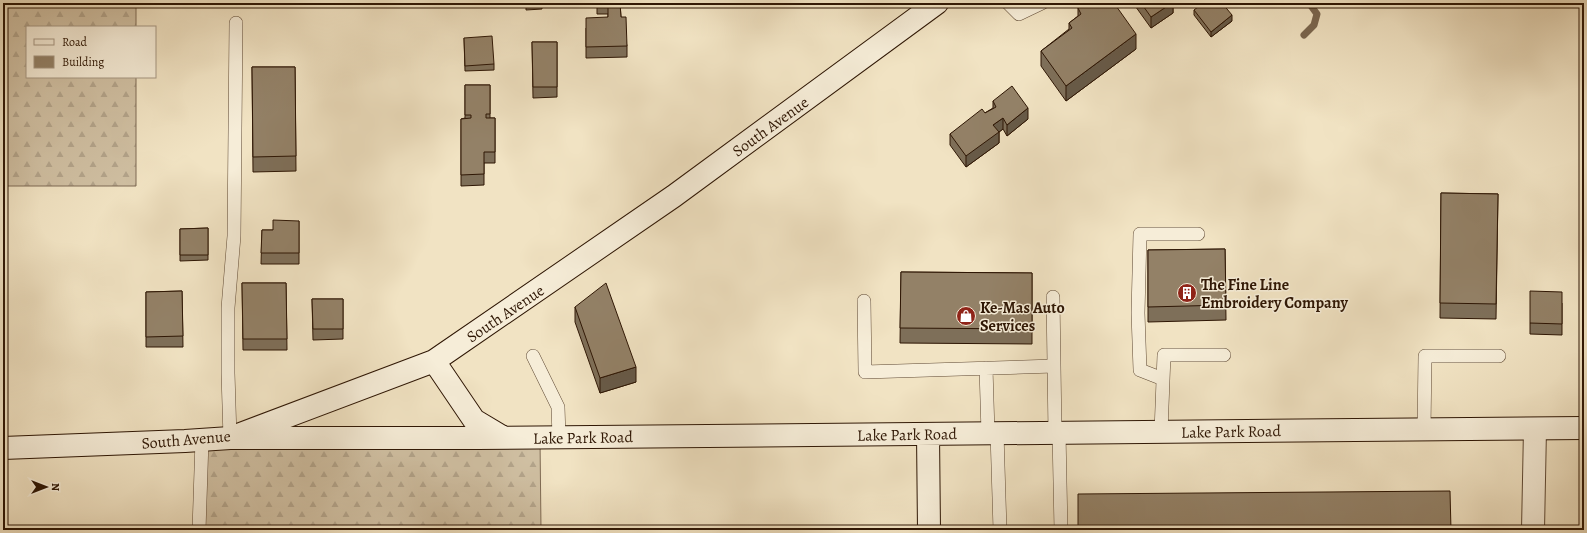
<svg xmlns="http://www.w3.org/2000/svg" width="1587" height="533" viewBox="0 0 1587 533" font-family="Alegreya,serif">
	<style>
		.forest { fill: url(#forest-firs); stroke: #7f6b54 }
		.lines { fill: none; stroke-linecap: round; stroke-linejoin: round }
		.stream { stroke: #7b6750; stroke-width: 7 }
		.lane-casing { stroke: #5f4934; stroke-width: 14 }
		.street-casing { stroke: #5f4934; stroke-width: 24 }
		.secondary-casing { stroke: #2e1604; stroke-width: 24 }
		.lane { stroke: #f6edd8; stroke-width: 13 }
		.street { stroke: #f6edd8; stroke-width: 22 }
		.secondary { stroke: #f6edd8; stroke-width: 22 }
		.wall { fill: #7e6f59; stroke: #2e1604 }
		.shaded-wall { fill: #675a48; stroke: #2e1604 }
		.building { fill: #938167; stroke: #2e1604 }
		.labels { text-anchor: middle; stroke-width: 3; stroke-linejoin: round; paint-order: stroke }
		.street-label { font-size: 16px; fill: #2e1604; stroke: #f6edd8 }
		.poi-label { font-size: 16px; font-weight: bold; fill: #2e1604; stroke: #f6edd8; text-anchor: start }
	</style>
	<defs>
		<pattern id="forest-firs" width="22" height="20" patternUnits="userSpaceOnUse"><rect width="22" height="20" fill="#d0c0a3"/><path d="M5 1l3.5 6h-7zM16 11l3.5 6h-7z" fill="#b3a48b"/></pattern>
	</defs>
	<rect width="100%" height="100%" fill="#f1e3c3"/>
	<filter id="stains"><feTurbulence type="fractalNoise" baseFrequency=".005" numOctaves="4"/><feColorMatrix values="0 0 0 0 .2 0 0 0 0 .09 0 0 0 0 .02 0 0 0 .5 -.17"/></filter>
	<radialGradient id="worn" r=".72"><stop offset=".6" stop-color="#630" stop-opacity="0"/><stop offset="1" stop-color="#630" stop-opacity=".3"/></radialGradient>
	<!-- forest -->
	<path class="forest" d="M 3,3 L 136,3 L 136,27 L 27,27 L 27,77 L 136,77 L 136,186 L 3,186 Z
		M 540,438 L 541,530 L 203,530 L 202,440 Z"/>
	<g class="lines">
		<!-- stream -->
		<path class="stream" d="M 1304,35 L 1314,25 L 1317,14 L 1309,3"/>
		<!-- lane casing -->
		<g class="lane-casing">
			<path id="lane" d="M 1008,3 L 1019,14 L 1042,3
				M 1053,297 L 1055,433
				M 864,301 L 865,372 L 1054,366
				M 533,356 L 558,407 L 559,437
				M 986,368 L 988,433
				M 1163,379 L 1140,370 L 1138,313 L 1140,234 L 1198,234
				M 1424,430 L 1425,356 L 1499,356
				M 1161,432 L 1164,355 L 1224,355
				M 997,433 L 1000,530
				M 1059,433 L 1061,530
				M 230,438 L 228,373 L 228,308 L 234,236 L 236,23
				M 199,530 L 202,440"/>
		</g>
		<!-- street casing -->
		<g class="street-casing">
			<path id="street" d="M 1533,530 L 1535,429"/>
		</g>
		<!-- secondary casing -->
		<g class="secondary-casing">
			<path id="secondary" d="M 434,361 L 474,420 L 504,438
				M 928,434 L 929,530
				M 230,438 L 478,438 L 1584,428
				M 3,448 L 185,441 L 230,438 L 434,361 L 674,196 L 937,3"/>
		</g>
		<!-- lane -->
		<use href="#lane" class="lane"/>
		<!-- street -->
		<use href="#street" class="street"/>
		<!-- secondary -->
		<use href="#secondary" class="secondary"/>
	</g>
	<!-- wall -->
	<path class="wall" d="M 526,3 L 542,3 L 542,9 L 526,10 Z
		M 597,3 L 620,3 L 621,17 L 627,46 L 627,57 L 586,58 L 586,28 L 608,17 L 608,14 L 597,14 Z
		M 1133,3 L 1173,3 L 1173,13 L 1151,28 Z
		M 1078,8 L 1136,49 L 1066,101 L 1041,66 L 1041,51 L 1069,29 L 1069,23 L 1078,16 Z
		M 1194,10 L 1232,21 L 1211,37 L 1194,15 Z
		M 464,38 L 494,64 L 494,70 L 465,71 Z
		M 532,42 L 557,42 L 557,97 L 533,98 Z
		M 252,67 L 295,67 L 296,171 L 253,172 Z
		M 465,85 L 490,85 L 490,118 L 495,118 L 495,163 L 484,163 L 484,185 L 461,186 L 461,119 L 465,118 Z
		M 993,101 L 1028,119 L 1007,136 L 1003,129 L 999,132 L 999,143 L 966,167 L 950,145 L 950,134 L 993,108 Z
		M 1441,193 L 1498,194 L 1496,319 L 1440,318 Z
		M 299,221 L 299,264 L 261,264 L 262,230 L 273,230 Z
		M 208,228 L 208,260 L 180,261 L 180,229 Z
		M 1225,249 L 1226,320 L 1148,322 L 1148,250 Z
		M 901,272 L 1032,273 L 1032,344 L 900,343 Z
		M 242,283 L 286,283 L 287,350 L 243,350 Z
		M 182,291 L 183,347 L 146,347 L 146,292 Z
		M 312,299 L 343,299 L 343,339 L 313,340 Z
		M 1562,303 L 1562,335 L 1530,334 L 1530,323 Z
		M 575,307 L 636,382 L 600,393 L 575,322 Z"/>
	<!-- shaded-wall -->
	<path class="shaded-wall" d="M 1172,3 L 1173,3 L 1173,13 L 1151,28 L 1151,17 Z
		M 1232,15 L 1232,21 L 1211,37 L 1211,32 Z
		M 1136,34 L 1136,49 L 1066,101 L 1066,86 Z
		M 1028,108 L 1028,119 L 1007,136 L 1007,125 Z
		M 1003,118 L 1003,129 L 999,132 L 999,143 L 966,167 L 966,156 L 993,125 Z
		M 636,367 L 636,382 L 600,393 L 600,378 Z"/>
	<!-- building -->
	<path class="building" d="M 526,3 L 542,3 L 526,4 Z
		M 597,3 L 620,3 L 621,17 L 626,17 L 627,46 L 586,47 L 586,18 L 608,17 L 608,4 L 597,4 Z
		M 1085,3 L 1094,3 L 1094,4 L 1095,3 L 1114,3 L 1136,34 L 1066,86 L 1041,51 L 1072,28 L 1069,23 L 1081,14 L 1078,8 Z
		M 1141,3 L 1172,3 L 1151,17 Z
		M 1203,3 L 1222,3 L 1232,15 L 1211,32 L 1194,10 Z
		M 492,36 L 494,64 L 465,66 L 464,38 Z
		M 532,42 L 557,42 L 557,87 L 533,87 Z
		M 252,67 L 295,67 L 296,156 L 253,157 Z
		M 465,85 L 490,85 L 490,114 L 486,114 L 486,118 L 495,118 L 495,152 L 484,152 L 484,174 L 461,175 L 461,119 L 471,118 L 471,115 L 465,115 Z
		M 1012,86 L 1028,108 L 1007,125 L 1003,118 L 993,125 L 999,132 L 966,156 L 950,134 L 982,109 L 985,113 L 996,107 L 993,101 Z
		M 1441,193 L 1498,194 L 1496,304 L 1440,303 Z
		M 273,220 L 299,221 L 299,253 L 261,253 L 262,230 L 273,230 Z
		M 208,228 L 208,255 L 180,255 L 180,229 Z
		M 1225,249 L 1226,305 L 1148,307 L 1148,250 Z
		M 901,272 L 1032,273 L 1032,329 L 900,328 Z
		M 242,283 L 286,283 L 287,339 L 243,339 Z
		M 606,283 L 636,367 L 600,378 L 575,307 Z
		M 182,291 L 183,336 L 146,337 L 146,292 Z
		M 1530,291 L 1562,292 L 1562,324 L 1530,323 Z
		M 312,299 L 343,299 L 343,329 L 313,329 Z
		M 1450,491 L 1451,530 L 1078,530 L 1078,494 Z"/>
	<!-- icons -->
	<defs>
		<g id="building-disc" transform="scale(1)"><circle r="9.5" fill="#8f2418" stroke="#f6edd8"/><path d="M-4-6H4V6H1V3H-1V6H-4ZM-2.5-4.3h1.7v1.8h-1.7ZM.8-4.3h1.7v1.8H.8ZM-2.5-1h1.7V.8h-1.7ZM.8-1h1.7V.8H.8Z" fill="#fff"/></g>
		<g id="shop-disc" transform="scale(1)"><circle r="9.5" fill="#8f2418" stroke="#f6edd8"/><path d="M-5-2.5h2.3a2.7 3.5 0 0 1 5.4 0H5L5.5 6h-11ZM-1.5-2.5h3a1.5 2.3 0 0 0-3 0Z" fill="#fff"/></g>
	</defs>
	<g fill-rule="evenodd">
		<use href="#building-disc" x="1187" y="293"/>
		<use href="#shop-disc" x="966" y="316"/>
	</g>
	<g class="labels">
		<!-- street labels -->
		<g class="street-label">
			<text transform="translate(770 126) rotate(-36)" y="6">South Avenue</text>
			<text transform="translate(505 313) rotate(-34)" y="6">South Avenue</text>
			<text transform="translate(1231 431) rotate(-1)" y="6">Lake Park Road</text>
			<text transform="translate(907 434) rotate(-1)" y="6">Lake Park Road</text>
			<text transform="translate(583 437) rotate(-1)" y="6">Lake Park Road</text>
			<text transform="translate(186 439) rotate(-5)" y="6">South Avenue</text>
		</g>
		<!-- poi labels -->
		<g class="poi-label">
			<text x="1201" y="290">The Fine Line<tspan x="1201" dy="18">Embroidery Company</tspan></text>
			<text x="980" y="313">Ke-Mas Auto<tspan x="980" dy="18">Services</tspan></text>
		</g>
	</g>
	<!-- margin -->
	<rect width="1587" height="533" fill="none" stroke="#f1e3c3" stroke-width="16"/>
	<rect x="4" y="4" width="1579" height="525" fill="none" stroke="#2e1604" stroke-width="2"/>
	<rect x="8" y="8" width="1571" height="517" fill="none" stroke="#2e1604"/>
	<!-- legend -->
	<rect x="26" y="26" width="130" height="52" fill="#f6edd8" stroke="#a69783"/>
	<rect x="34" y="39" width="20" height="6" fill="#f6edd8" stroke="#a69783"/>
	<text x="62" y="46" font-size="12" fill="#2e1604">Road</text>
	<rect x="34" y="56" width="20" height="12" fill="#938167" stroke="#a69783"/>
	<text x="62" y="66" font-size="12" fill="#2e1604">Building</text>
	<!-- north arrow -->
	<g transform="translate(46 487) rotate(90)" stroke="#f6edd8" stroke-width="3" paint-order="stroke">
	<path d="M0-3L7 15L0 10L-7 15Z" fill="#2e1604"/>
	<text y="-6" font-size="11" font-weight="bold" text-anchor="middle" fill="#2e1604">N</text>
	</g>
	<rect width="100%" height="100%" filter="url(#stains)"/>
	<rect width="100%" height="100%" fill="url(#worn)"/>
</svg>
